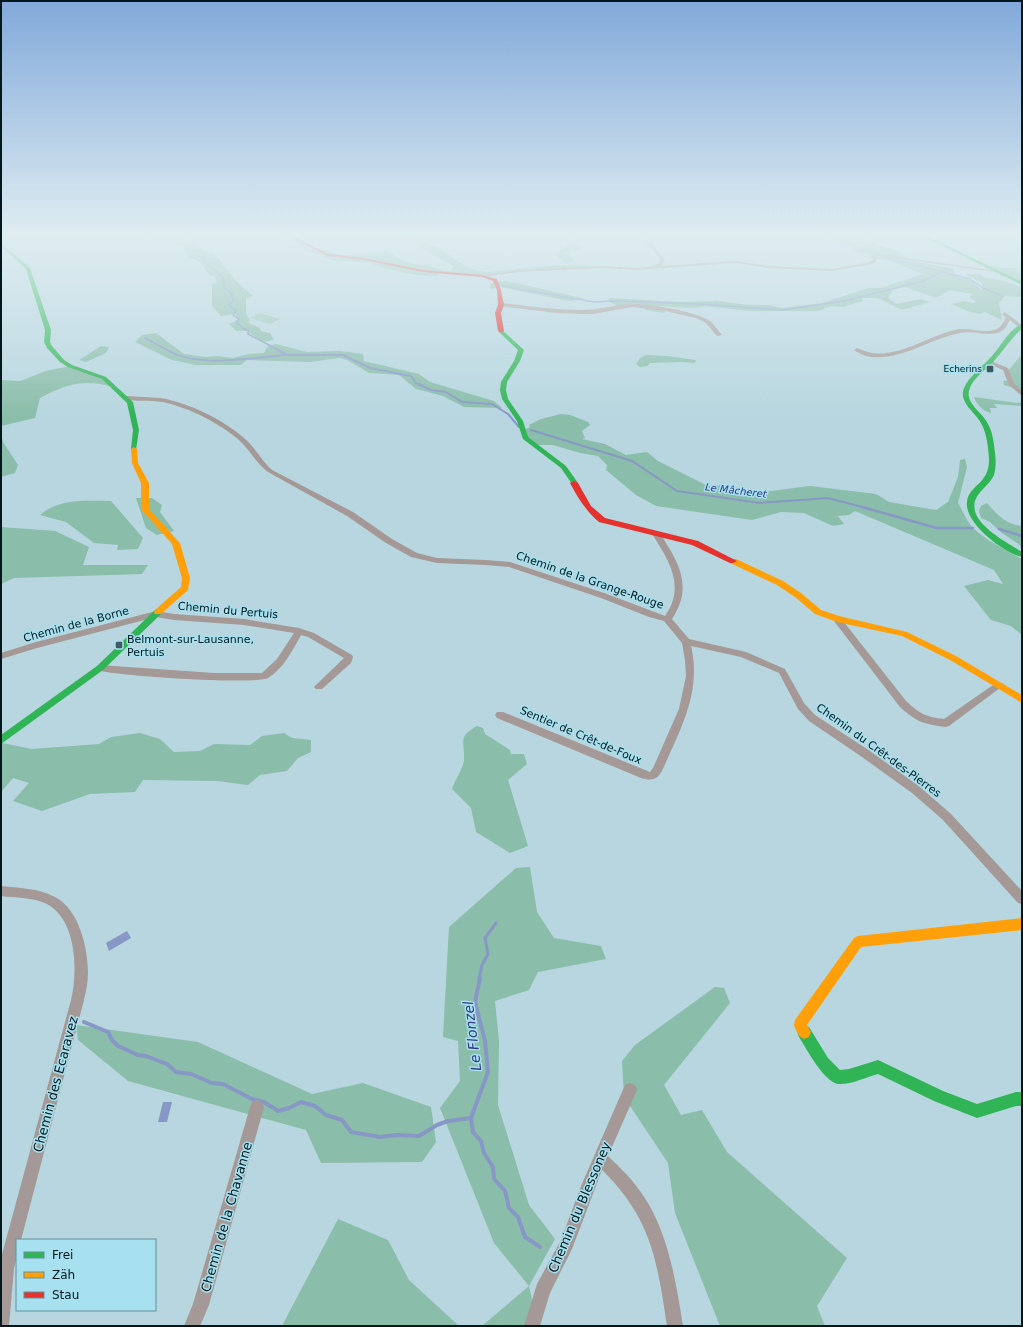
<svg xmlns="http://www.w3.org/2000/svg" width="1023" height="1327" viewBox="0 0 1023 1327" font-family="'DejaVu Sans',sans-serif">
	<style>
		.green { fill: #99c7b7 }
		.forest { fill: #8abdaa }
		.water { fill: #8898c6 }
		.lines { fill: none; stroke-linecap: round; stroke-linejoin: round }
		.stream-far4 { stroke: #8898c6; stroke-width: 1.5 }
		.stream-far3 { stroke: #8898c6; stroke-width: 2 }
		.stream-far2 { stroke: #8898c6; stroke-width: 2.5 }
		.stream-far1 { stroke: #8898c6; stroke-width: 3 }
		.stream { stroke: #8898c6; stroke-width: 4 }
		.street { fill: #a49996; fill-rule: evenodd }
		.fast { fill: #30b455; fill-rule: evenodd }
		.slow { fill: #ff9f0a; fill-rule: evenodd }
		.jam { fill: #e5322d; fill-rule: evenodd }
		.poi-dot { fill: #415a61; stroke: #a7e0ef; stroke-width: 1.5 }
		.labels { text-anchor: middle; stroke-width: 3; stroke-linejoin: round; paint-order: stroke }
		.far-poi-label { font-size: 9px; fill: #02181d; stroke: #a7e0ef; text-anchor: end }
		.far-water-label { font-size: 10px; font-style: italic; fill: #323781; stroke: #a7e0ef }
		.street-label { font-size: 11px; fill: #02181d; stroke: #a7e0ef }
		.poi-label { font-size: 11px; fill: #02181d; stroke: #a7e0ef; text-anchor: start }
		.near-street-label { font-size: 13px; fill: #02181d; stroke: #a7e0ef }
		.near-water-label { font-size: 14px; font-style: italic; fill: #323781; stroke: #a7e0ef }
	</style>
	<rect width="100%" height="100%" fill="#b7d6df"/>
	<!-- green -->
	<path class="green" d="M 260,313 L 280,319 L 270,324 L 250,318 Z"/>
	<!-- forest -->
	<path class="forest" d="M 131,232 C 158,232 185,227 203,251 L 213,252 L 237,282 L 253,296 L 246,299 L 246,314 L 250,320 L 247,322 L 260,328 L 261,331 L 270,333 L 274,340 L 263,342 L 247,331 L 236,331 L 229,324 L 239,320 L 235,314 L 221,316 L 212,306 L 212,284 L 217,283 L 215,276 L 209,275 L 200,262 L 188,257 L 183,246 L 174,243 L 138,235 Z
		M 399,232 L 423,232 L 425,243 C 446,247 459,268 480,271 C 494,274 508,269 523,268 C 545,266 569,264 591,266 L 592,267 L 519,271 L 482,276 L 456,275 L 328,254 L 318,251 L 327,250 L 332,253 L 346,255 L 380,253 L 387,251 L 406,262 L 419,265 L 429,265 L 444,271 L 451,271 L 453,266 L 417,246 L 418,243 L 409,241 Z
		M 824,232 L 852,232 L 863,235 L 867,239 L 882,247 L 893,249 L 905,256 L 908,260 L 953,269 L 955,276 L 973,281 L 981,289 L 984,288 L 981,282 L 966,275 L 966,274 L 979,274 L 986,278 L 1005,281 L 1014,285 L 1022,287 L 1022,297 L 1005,296 L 999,303 L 1002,320 L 985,312 L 979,314 L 970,312 L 951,304 L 964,301 L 973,303 L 977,302 L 969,297 L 973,294 L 950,290 L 936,298 L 905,287 L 894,289 L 888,298 L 897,304 L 921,299 L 930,302 L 902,310 L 878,298 L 862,298 L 863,301 L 842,307 L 831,306 L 818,311 L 750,311 L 704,306 C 695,310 668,306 656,306 L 666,310 L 664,313 L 646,310 L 641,306 L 630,304 L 618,306 L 607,301 L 610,298 L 681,302 L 718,301 L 748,305 L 768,305 L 782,308 L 822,303 L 868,288 L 881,288 L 923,274 L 890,261 L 868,257 L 871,255 L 853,251 L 852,248 L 826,241 Z
		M 283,233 L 296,239 L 313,251 L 440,274 L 438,276 L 416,275 L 392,270 L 366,262 L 335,261 L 306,250 L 298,245 L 298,243 L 279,236 Z
		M 563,233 L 571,236 L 581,234 L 585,237 L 572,239 L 577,244 L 585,246 L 577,251 L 567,252 L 574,259 L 572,262 L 566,263 L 554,254 L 570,244 L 556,240 L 554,234 Z
		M 985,264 L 1001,268 L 1015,268 L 1018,269 L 1017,272 L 1022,274 L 1022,283 Z
		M 500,281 L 512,282 L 586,299 L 569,301 L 500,287 L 492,289 L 490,287 L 490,284 Z
		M 156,333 L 184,354 L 206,357 L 218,356 L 233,358 L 249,354 L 264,353 L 267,347 L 276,344 L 307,352 L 340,351 L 363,354 L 364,361 L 419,374 L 430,382 L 494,401 L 502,408 L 464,407 L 443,396 L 416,389 L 399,375 L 369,373 L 347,360 L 339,358 L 310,362 L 247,360 L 241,365 L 196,365 L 172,360 L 135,342 L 142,335 Z
		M 101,346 L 109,347 L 106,353 L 86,362 L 79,360 Z
		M 1022,354 L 1022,392 L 1017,389 L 1004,385 L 1003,381 L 1011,380 L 1008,371 Z
		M 647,355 L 667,356 L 696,360 L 695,363 L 681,362 L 650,363 L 647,366 L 640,367 L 636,364 L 641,357 Z
		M 70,366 L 104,378 L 114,387 C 83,379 68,383 40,398 L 35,418 L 1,426 L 1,380 L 20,381 L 46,371 Z
		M 974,397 L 1017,403 L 1022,402 L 1022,406 L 994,404 L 997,408 L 990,408 L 991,413 C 983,411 976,404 974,397 Z
		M 561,414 L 570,415 L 588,422 L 590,425 L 582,431 L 585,438 L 582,439 L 605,444 L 626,455 L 647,452 L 658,461 L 708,486 L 726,485 L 757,493 L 810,486 L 876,494 L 889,502 L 936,510 L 948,502 L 958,477 L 960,460 L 965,459 L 967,467 L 958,503 C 963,511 967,522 973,528 C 987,541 1006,550 1022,559 L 1022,635 L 1011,626 L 991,620 L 964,586 L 988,580 L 1003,584 L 994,570 L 855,511 L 849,515 L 838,516 L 844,524 L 833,526 L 804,513 L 781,512 L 752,520 L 656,506 L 636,495 L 606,470 L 607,465 L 598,456 L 580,453 L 553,445 L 537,445 L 528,439 L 524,430 L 530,427 L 529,425 L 541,419 Z
		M 1,434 L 3,442 L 18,465 L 15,473 L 1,477 Z
		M 136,498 L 152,498 L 162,505 L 160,512 L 174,531 L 157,535 L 146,528 Z
		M 111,501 L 143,538 L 138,549 L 117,550 L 118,545 L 94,543 L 66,522 L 40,515 C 60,498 86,501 111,501 Z
		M 987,503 C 996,514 1007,525 1022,526 L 1022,551 L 1020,545 L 1002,533 L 990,522 L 981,518 L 979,511 L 981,506 Z
		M 1,527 L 55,531 L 89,547 L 83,565 L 148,565 L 142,574 L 14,578 L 1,584 Z
		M 477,726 L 483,728 L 485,734 L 510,750 L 511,754 L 524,754 L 527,764 L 508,780 L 528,846 L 510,853 L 476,832 L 471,808 L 452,789 C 455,780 463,769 464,760 C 465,741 457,737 477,726 Z
		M 140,733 L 160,739 L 174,752 L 200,751 L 214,744 L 250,745 L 262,736 L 284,733 L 292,738 L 311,740 L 311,752 L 298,758 L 287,771 L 260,775 L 248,785 L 217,781 L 143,780 L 135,792 L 90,794 L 42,811 L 13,801 L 29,783 L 13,778 L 1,792 L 2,743 L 32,749 L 99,744 L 111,737 Z
		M 530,867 L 537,912 L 554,938 L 601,946 L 606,959 L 538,972 L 529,990 L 495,1001 L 499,1041 L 498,1105 L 529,1205 L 555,1239 L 529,1286 L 537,1321 L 535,1326 L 482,1326 L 529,1286 L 494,1243 L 440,1108 L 460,1081 L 458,1041 L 443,1037 L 449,927 L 516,868 Z
		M 715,987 L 724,988 L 730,1003 L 664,1085 L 681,1115 L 702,1110 L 727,1152 L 847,1258 L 817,1306 L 825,1326 L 720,1326 L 675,1213 L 668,1163 L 624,1097 L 622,1061 L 635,1045 Z
		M 76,1025 L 198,1042 L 312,1094 L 363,1083 L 431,1107 L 436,1142 L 422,1162 L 321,1163 L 306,1130 L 128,1081 L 78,1040 Z
		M 338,1219 L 388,1240 L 409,1280 L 459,1326 L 282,1326 Z"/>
	<!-- water -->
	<path class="water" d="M 127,931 L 131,938 L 109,951 L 106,943 Z
		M 163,1102 L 172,1102 L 167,1122 L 158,1122 Z"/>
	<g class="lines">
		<!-- stream-far4 -->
		<path class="stream-far4" d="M 159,232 L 170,238 L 182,238 L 192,254 L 202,257 L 206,263 L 223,277 L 224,288 L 231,293 L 234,301 L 229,305 L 236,311 L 233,315 L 239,319 L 236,322 L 244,329 L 248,330 L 248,334 L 282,352
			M 831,232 L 838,239 L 892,259 L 970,279 L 983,288 L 1002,296
			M 502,286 L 594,302 L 615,301 L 701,304 L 782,310 L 844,301 L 924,281 L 940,272
			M 145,338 L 171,352"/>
		<!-- stream-far3 -->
		<path class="stream-far3" d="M 169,351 C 199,368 252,358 285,355
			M 280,351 L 287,355 L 343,355 L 370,368 L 411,376 L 416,383 L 431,390 L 446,392 L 462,402 L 492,404 L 508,414 L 519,427
			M 531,430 L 632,461 L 677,491 L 760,503 L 828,498 L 866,508"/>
		<!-- stream-far2 -->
		<path class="stream-far2" d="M 862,507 L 937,528 L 973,528
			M 999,529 L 1022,536"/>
		<!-- stream-far1 -->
		<path class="stream-far1" d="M 479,979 L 482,965 L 488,954 L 485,938 L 496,923"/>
		<!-- stream -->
		<path class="stream" d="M 480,978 L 475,1002 L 485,1041 L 488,1072 L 471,1118 L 473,1132 L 481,1141 L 484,1153 L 493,1167 L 494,1179 L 505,1191 L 509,1208 L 518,1217 L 525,1237 L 540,1247
			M 84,1022 L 108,1032 L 112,1040 L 118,1046 L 138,1055 L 146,1056 L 167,1064 L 176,1072 L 191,1074 L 212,1083 L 223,1084 L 252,1099 L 264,1102 L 278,1111 L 289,1108 L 301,1102 L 315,1106 L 326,1115 L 342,1120 L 351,1132 L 380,1137 L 397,1135 L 419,1136 L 437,1125 L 448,1121 L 471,1118"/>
		<!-- street -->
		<path class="street" d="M 638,232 L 642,232 L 665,260 L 661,266 L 735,261 L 769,266 L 831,269 L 866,263 L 871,261 L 874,255 L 881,254 L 996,271 L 994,272 L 881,256 L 878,257 L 875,263 L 869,265 L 831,271 L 769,268 L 735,263 L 637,270 L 602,268 L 520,272 L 482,277 L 480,276 L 520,270 L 602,266 L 637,268 L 654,266 L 661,260 Z
			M 501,303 C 528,306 556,310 584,310 C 600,310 616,304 632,304 C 648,303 698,312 710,321 C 714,324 718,331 722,335 L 717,336 L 706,323 L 696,318 L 665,311 L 632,307 L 593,314 L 581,314 L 556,313 L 499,306 L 498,305 Z
			M 1005,312 L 1022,325 L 1022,328 L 1019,328 L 1010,320 C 1007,325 1005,330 1000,332 C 987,337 973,330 960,333 C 929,338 884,372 854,350 L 857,348 C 862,350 867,352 872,353 C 903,357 930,334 960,329 C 972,328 986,334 997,329 C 1001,327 1003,322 1006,318 L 1002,314 Z
			M 987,361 L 991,361 L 1008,368 L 1014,383 L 1022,391 L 1022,396 L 1009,385 L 1003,370 L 987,363 Z
			M 127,396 C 138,397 150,397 161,398 C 189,403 222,419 244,438 C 255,447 261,460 272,470 L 353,512 L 392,539 L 417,553 L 437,558 L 486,560 L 510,562 L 607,594 L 665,616 C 686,587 669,560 652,534 L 656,532 L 659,532 C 678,561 694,586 672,619 L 689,639 L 746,652 L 785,669 L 804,703 L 815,715 L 870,751 L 920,787 L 951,814 L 1022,891 L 1022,904 L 1018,903 L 943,820 L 912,793 L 862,757 L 809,721 L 798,709 L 779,673 L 741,657 L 691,646 C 702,692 680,730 662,771 C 657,780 651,781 641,778 L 497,718 L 495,715 L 497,712 L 503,712 L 650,772 L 653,768 L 679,709 L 686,676 L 685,660 L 682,643 L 664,621 L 649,617 L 601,598 L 509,567 L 486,565 L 437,563 L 411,557 L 386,543 L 347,516 L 268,472 C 256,463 250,450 239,440 C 219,423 188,407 162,402 C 150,400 137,402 125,399 L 125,397 Z
			M 156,611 L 174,614 L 244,619 L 299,628 L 314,633 L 352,655 L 353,657 L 351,663 L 322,689 L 316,689 L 314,687 L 316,685 L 344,658 L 308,637 L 301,635 C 293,650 283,669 268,678 C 255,685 115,676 97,670 L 95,668 L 97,666 L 100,665 L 214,673 L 262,673 L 277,659 L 294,633 L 244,625 L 174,620 L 156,617 L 37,648 L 1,659 L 1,653 L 36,642 Z
			M 837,616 L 840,617 L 906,701 C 920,714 926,717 944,719 L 996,683 L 1002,683 L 1004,685 L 949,726 L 946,727 C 923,724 917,722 900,707 L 834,621 L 833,619 Z
			M 1,886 C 19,888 38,888 55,897 C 79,909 88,948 88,973 C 88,982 86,991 84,1000 L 21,1240 L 17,1240 L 17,1256 L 14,1268 L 9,1326 L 1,1326 L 1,1258 L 71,1000 C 78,972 77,920 47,904 C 33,897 16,898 1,896 Z
			M 630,1083 L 635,1085 L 637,1090 L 608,1156 C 617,1165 626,1173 634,1183 C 667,1223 675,1276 683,1326 L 667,1326 C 657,1261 652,1219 602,1170 L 572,1249 L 550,1293 L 540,1326 L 524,1326 L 537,1284 L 561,1240 L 581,1186 L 625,1085 Z
			M 257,1100 L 262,1102 L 264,1107 L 209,1305 L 200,1326 L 184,1326 L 193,1304 L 250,1107 L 252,1102 Z"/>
		<!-- fast -->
		<path class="fast" d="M 913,232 L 919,232 L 1010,276 L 1022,282 L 1022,285 Z
			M 1,243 L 30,268 L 51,330 L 50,342 L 52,346 L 64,360 L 72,365 L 106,377 L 133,402 L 139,430 L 136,450 L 132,450 L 131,449 L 133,430 L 127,403 L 102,379 L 68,367 L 60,362 L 47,348 L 44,342 L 45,330 L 26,269 L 1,246 Z
			M 1022,324 L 1022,329 C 1011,338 1004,350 994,361 C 986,370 972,378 969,391 C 966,404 983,413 988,424 C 993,433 994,444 995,453 C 996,460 996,468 994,475 C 988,488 971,494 975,511 C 979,528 1008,543 1022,552 L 1022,557 C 1004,553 964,523 967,502 C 969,484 990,485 989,458 C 988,447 987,435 982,425 C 976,411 955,402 966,384 C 973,373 983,366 991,357 C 1001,347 1008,330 1022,324 Z
			M 501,329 L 524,350 L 520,361 L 507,382 L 506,390 L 508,399 L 523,421 L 528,437 L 566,466 L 578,483 L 576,484 L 572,484 L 561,468 L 523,439 L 517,421 L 502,399 L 500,390 L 501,382 L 514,361 L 518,350 L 499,332 L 499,330 Z
			M 158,609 L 161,610 L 162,612 L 161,614 L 103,670 L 1,744 L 1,735 L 97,666 L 155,610 Z
			M 804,1025 L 809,1027 L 828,1058 L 840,1070 L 849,1069 L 878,1060 L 943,1091 L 977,1104 L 1016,1092 L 1022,1092 L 1022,1106 L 1016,1106 L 977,1118 L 934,1101 L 878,1074 C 866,1077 851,1085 838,1084 C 824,1082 806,1048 799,1037 L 797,1032 L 799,1027 Z"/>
		<!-- slow -->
		<path class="slow" d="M 134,447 L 137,449 L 138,463 L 149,483 L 149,509 L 180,543 L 190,578 L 188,590 L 161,614 L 155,614 L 154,612 L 155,610 L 181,587 L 182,578 L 172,544 L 141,509 L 141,483 L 132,463 L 131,449 Z
			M 730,559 L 736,559 L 783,581 L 801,593 L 821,610 L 839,616 L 907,632 L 956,656 L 1022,695 L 1022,703 L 950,660 L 902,636 L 837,622 L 815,614 L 795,597 L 777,585 L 730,563 L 729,561 Z
			M 1022,918 L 1022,930 L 861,947 L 807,1025 L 811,1032 L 809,1037 L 804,1039 C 798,1036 796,1031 794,1025 L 795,1020 L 854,938 L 858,936 Z"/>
		<!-- jam -->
		<path class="jam" d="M 280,232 L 286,232 L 328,254 L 364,258 L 423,270 L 482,275 L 497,279 L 501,290 L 504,305 L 501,313 L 504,331 L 501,333 L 498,331 L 495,313 L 498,305 L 497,290 L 493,281 L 482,277 L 423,272 L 364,260 L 327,256 Z
			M 574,481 L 578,483 L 591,506 L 605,518 L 698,541 L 737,561 L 733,563 L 730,563 L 692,545 L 599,522 C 586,511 578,498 570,483 Z"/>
	</g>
	<!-- sky -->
	<linearGradient id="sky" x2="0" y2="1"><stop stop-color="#81a9da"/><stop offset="0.56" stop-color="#dfedf1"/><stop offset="1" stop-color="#dfedf1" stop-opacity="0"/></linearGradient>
	<rect width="1023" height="418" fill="url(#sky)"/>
	<!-- markers -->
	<g class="poi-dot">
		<rect x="986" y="365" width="8" height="8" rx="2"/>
		<rect x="115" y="641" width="8" height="8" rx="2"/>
	</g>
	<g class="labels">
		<!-- far-poi labels -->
		<g class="far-poi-label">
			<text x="982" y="372">Echerins</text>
		</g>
		<!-- far-water labels -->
		<g class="far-water-label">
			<text transform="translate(736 490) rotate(7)" y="4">Le Mâcheret</text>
		</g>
		<!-- street labels -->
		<g class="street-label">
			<text transform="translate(590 580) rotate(19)" y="4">Chemin de la Grange-Rouge</text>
			<text transform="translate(228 610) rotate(5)" y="4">Chemin du Pertuis</text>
			<text transform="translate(76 624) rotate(-15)" y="4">Chemin de la Borne</text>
			<text transform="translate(581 735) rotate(23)" y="4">Sentier de Crêt-de-Foux</text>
			<text transform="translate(879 750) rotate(36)" y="4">Chemin du Crêt-des-Pierres</text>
		</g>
		<!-- poi labels -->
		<g class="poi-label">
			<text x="127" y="643">Belmont-sur-Lausanne,<tspan x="127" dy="13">Pertuis</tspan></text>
		</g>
		<!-- near-street labels -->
		<g class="near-street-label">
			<text transform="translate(55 1084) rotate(-75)" y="5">Chemin des Ecaravez</text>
			<text transform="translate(579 1207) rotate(-67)" y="5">Chemin du Blessoney</text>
			<text transform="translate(226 1217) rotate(-74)" y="5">Chemin de la Chavanne</text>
		</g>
		<!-- near-water labels -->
		<g class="near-water-label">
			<text transform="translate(472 1036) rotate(-97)" y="5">Le Flonzel</text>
		</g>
	</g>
	<!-- border -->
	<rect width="1023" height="1327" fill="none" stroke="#02181d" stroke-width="4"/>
	<!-- legend -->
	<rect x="16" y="1239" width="140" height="72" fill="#a7e0ef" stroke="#65909b"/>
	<rect x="24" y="1252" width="20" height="6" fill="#30b455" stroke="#65909b"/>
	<text x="52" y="1259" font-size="12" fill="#02181d">Frei</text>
	<rect x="24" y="1272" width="20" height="6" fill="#ff9f0a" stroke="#65909b"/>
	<text x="52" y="1279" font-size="12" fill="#02181d">Zäh</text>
	<rect x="24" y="1292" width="20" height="6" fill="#e5322d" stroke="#65909b"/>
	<text x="52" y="1299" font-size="12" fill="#02181d">Stau</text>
</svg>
